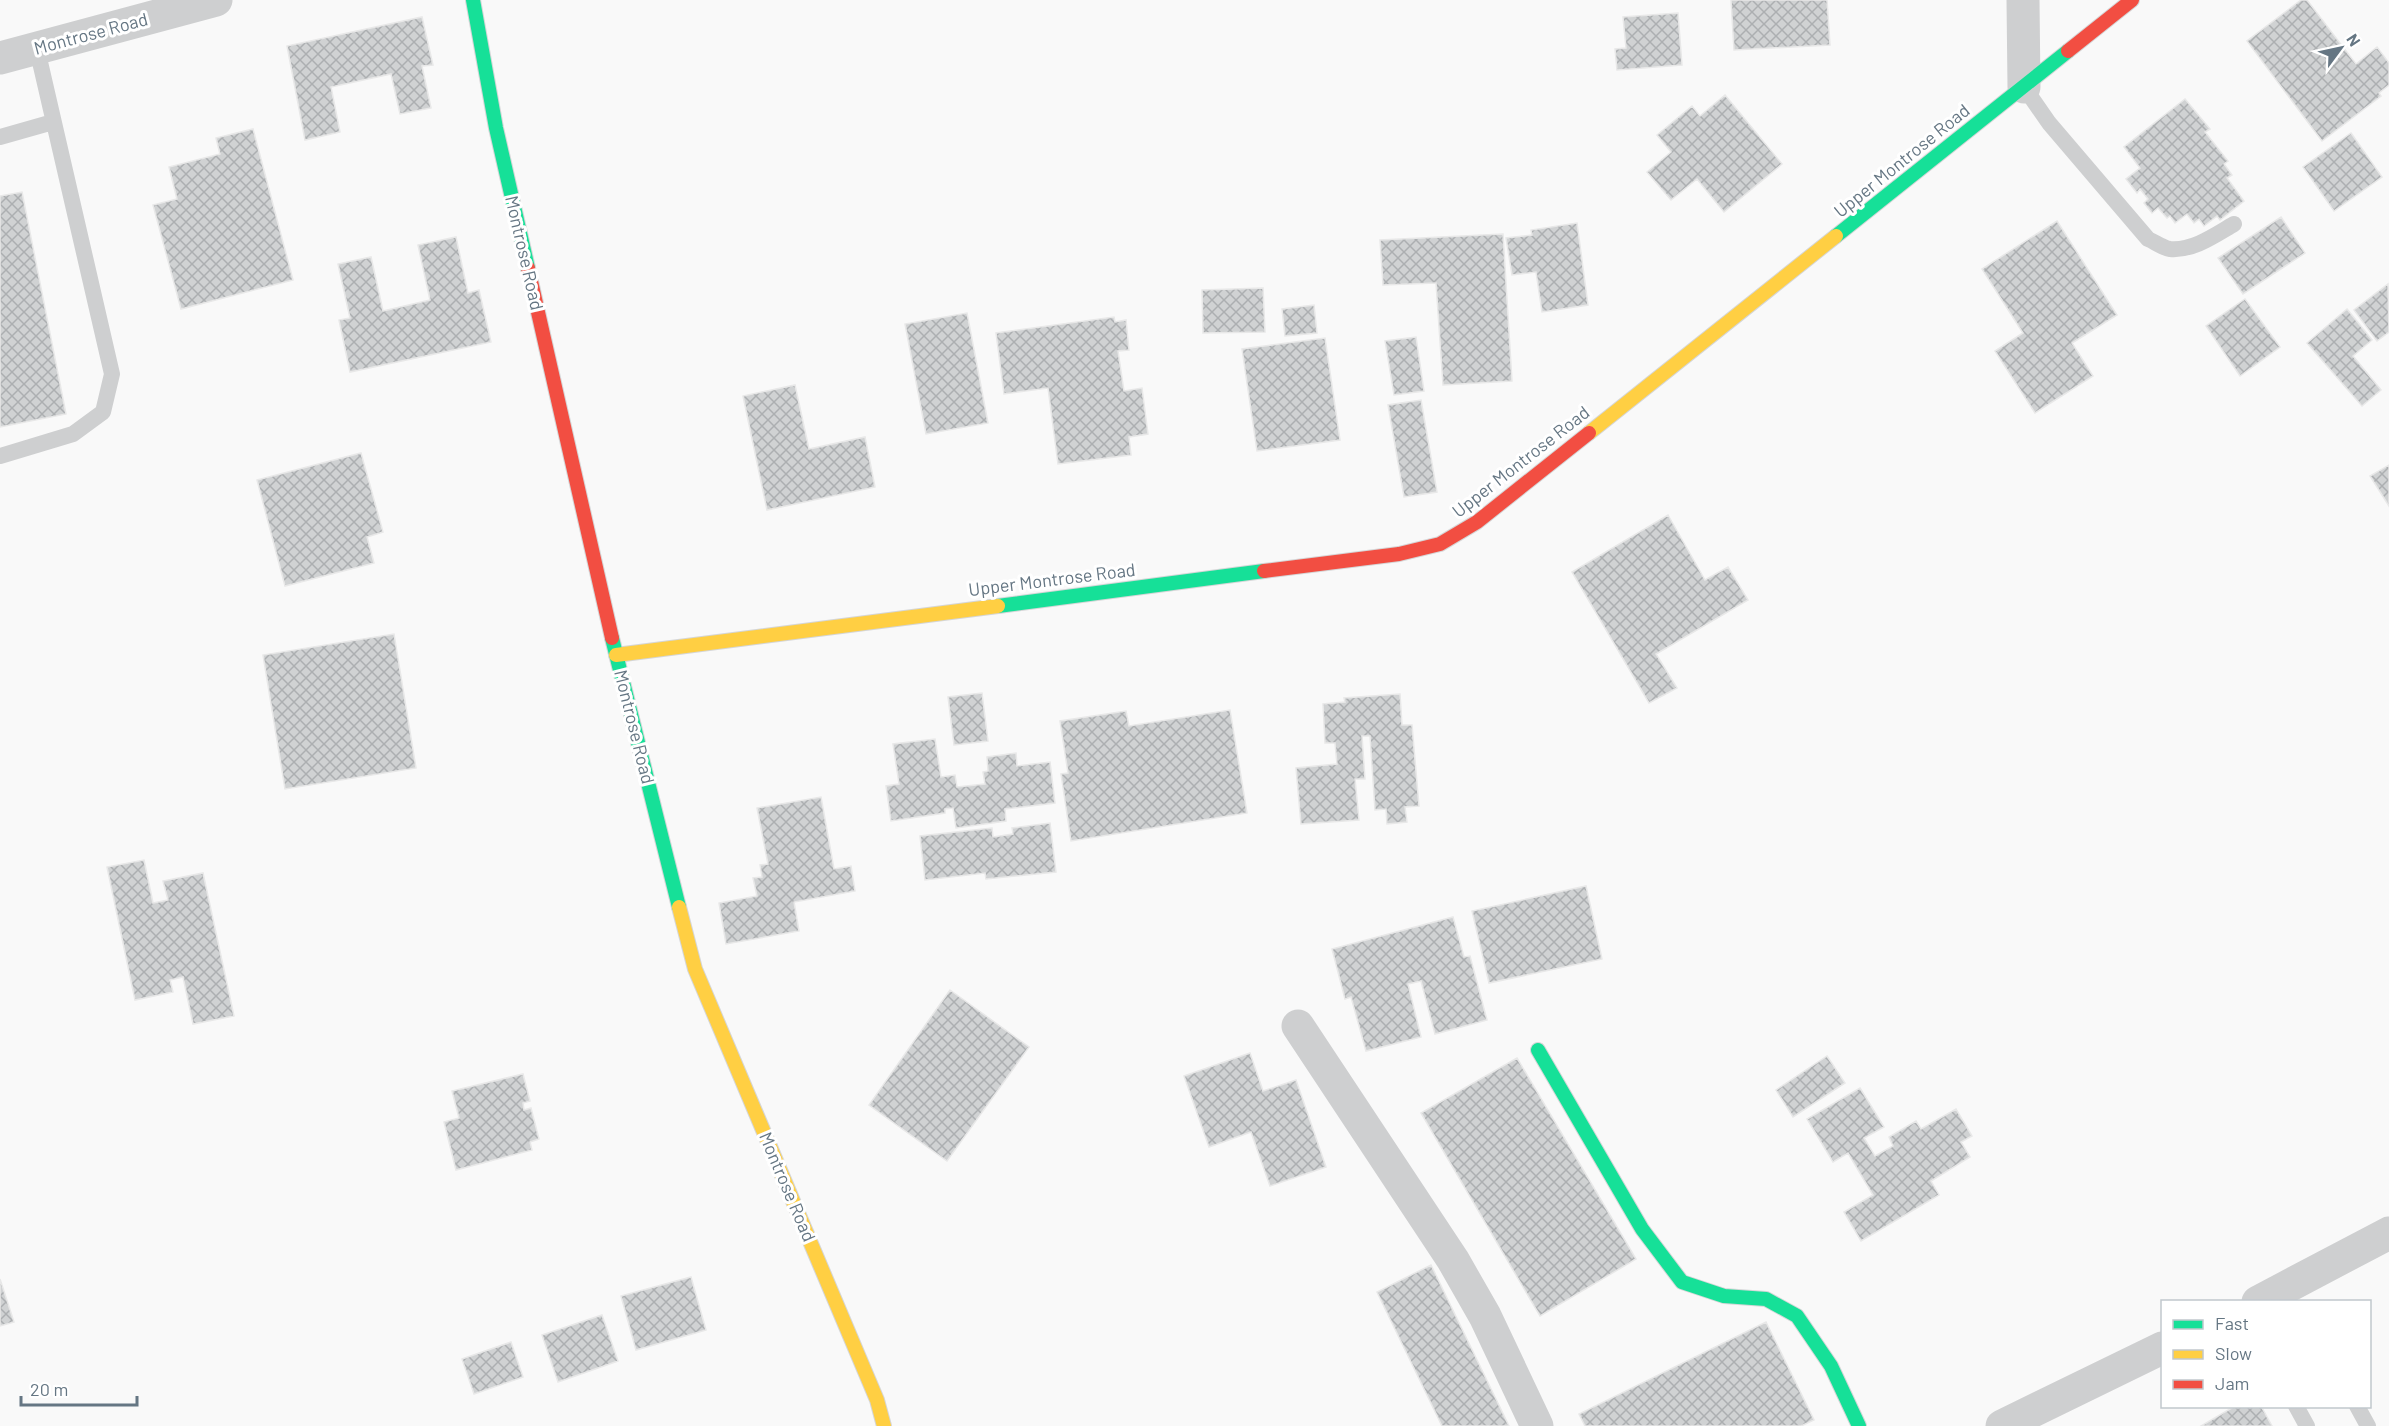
<svg xmlns="http://www.w3.org/2000/svg" width="2389" height="1426" viewBox="0 0 2389 1426" font-family="Barlow,sans-serif">
	<style>
		.building { fill: url(#building-cross-hatch); stroke: #e8e8e8; stroke-width: 1.5 }
		.lines { fill: none; stroke-linecap: round; stroke-linejoin: round }
		.fast-casing { stroke: #d5d6d7; stroke-width: 16 }
		.slow-casing { stroke: #d5d6d7; stroke-width: 16 }
		.jam-casing { stroke: #d5d6d7; stroke-width: 16 }
		.lane { stroke: #cecfd0; stroke-width: 16 }
		.street { stroke: #cecfd0; stroke-width: 33 }
		.fast { stroke: #16e098; stroke-width: 14 }
		.slow { stroke: #ffcf43; stroke-width: 14 }
		.jam { stroke: #f24e42; stroke-width: 14 }
		.labels { text-anchor: middle; stroke-width: 6; stroke-linejoin: round; paint-order: stroke }
		.street-label { font-size: 18px; fill: #657683; stroke: #fff }
	</style>
	<defs>
		<pattern id="building-cross-hatch" width="8" height="8" patternUnits="userSpaceOnUse" patternTransform="scale(1.5)"><rect width="8" height="8" fill="#d0d2d3"/><path d="M0 0l8 8M0 8l8-8" fill="none" stroke="#acafb1"/></pattern>
	</defs>
	<rect width="100%" height="100%" fill="#f9f9f9"/>
	<!-- building -->
	<path class="building" d="M 1731,0 L 1827,0 L 1830,45 L 1734,50 Z
		M 2301,0 L 2307,0 L 2356,64 L 2377,47 L 2389,63 L 2389,85 L 2379,93 L 2381,96 L 2322,141 L 2247,41 Z
		M 1678,13 L 1682,65 L 1617,70 L 1615,49 L 1626,48 L 1623,17 Z
		M 422,17 L 433,65 L 422,66 L 431,108 L 400,114 L 391,74 L 331,87 L 340,132 L 305,140 L 287,46 Z
		M 1725,95 L 1782,164 L 1724,212 L 1697,179 L 1671,200 L 1647,172 L 1671,152 L 1657,135 L 1692,106 L 1700,116 Z
		M 2185,99 L 2210,129 L 2205,132 L 2228,161 L 2224,164 L 2232,175 L 2227,178 L 2244,201 L 2220,220 L 2217,216 L 2204,226 L 2199,219 L 2194,223 L 2187,214 L 2175,223 L 2170,216 L 2167,218 L 2158,208 L 2152,213 L 2144,203 L 2148,199 L 2140,189 L 2137,193 L 2126,179 L 2140,168 L 2124,147 Z
		M 253,129 L 293,280 L 181,309 L 153,205 L 177,199 L 169,167 L 220,154 L 216,138 Z
		M 2351,133 L 2382,177 L 2334,211 L 2303,167 Z
		M 22,192 L 66,414 L 0,427 L 0,196 Z
		M 2281,217 L 2305,253 L 2243,294 L 2218,258 Z
		M 2057,221 L 2117,315 L 2072,343 L 2093,376 L 2035,413 L 1995,351 L 2023,333 L 1982,269 Z
		M 1577,223 L 1588,305 L 1542,312 L 1536,272 L 1512,275 L 1506,238 L 1532,235 L 1531,230 Z
		M 1503,234 L 1512,381 L 1443,385 L 1436,283 L 1383,285 L 1380,240 Z
		M 456,237 L 468,293 L 479,290 L 491,342 L 350,372 L 339,320 L 350,318 L 338,264 L 371,257 L 383,311 L 430,300 L 418,245 Z
		M 2388,284 L 2389,332 L 2377,341 L 2354,310 Z
		M 1263,288 L 1265,332 L 1203,333 L 1202,290 Z
		M 2245,299 L 2280,347 L 2240,376 L 2206,326 Z
		M 1314,305 L 1317,333 L 1285,336 L 1282,309 Z
		M 2347,309 L 2372,340 L 2353,356 L 2381,390 L 2362,406 L 2307,343 Z
		M 967,313 L 988,423 L 926,434 L 905,324 Z
		M 1114,317 L 1115,322 L 1126,320 L 1129,350 L 1118,351 L 1124,391 L 1142,388 L 1148,434 L 1129,437 L 1131,455 L 1058,464 L 1048,388 L 1004,394 L 996,333 Z
		M 1416,337 L 1424,391 L 1394,395 L 1385,341 Z
		M 1325,338 L 1340,440 L 1257,451 L 1242,349 Z
		M 795,385 L 809,449 L 865,437 L 875,487 L 767,510 L 743,396 Z
		M 1421,400 L 1437,492 L 1404,497 L 1388,405 Z
		M 361,453 L 383,532 L 367,537 L 374,563 L 285,586 L 257,480 Z
		M 2389,465 L 2389,506 L 2370,476 Z
		M 1668,515 L 1705,580 L 1728,567 L 1748,600 L 1656,654 L 1677,688 L 1649,703 L 1572,572 Z
		M 394,634 L 416,768 L 285,789 L 263,655 Z
		M 982,693 L 988,741 L 954,745 L 948,697 Z
		M 1400,694 L 1402,725 L 1412,725 L 1419,806 L 1405,807 L 1407,822 L 1387,824 L 1386,809 L 1375,810 L 1370,736 L 1362,736 L 1365,779 L 1355,779 L 1359,820 L 1301,824 L 1296,768 L 1337,764 L 1335,743 L 1325,743 L 1323,704 L 1345,702 L 1344,698 Z
		M 1230,710 L 1247,813 L 1071,841 L 1061,774 L 1068,773 L 1060,721 L 1126,711 L 1129,726 Z
		M 935,739 L 941,777 L 955,775 L 957,787 L 985,784 L 983,772 L 988,771 L 987,757 L 1016,753 L 1017,766 L 1050,762 L 1055,803 L 1005,809 L 1006,821 L 956,828 L 953,808 L 945,809 L 945,813 L 891,821 L 886,786 L 899,784 L 893,744 Z
		M 821,797 L 834,869 L 851,866 L 855,891 L 794,902 L 799,931 L 726,944 L 719,903 L 757,896 L 753,878 L 762,877 L 760,865 L 768,864 L 757,808 Z
		M 1050,823 L 1056,872 L 986,879 L 985,873 L 925,880 L 920,836 L 992,828 L 993,837 L 1013,834 L 1012,828 Z
		M 144,860 L 153,903 L 168,900 L 163,881 L 203,873 L 234,1016 L 193,1024 L 183,977 L 170,980 L 173,992 L 135,1000 L 107,867 Z
		M 1586,886 L 1602,959 L 1489,983 L 1472,911 Z
		M 1453,917 L 1464,957 L 1470,956 L 1487,1020 L 1435,1034 L 1421,981 L 1408,984 L 1421,1037 L 1366,1051 L 1351,997 L 1345,999 L 1332,949 Z
		M 950,990 L 1029,1047 L 947,1161 L 869,1105 Z
		M 1250,1053 L 1263,1091 L 1296,1080 L 1326,1167 L 1270,1186 L 1251,1132 L 1209,1147 L 1184,1076 Z
		M 1827,1056 L 1845,1083 L 1793,1117 L 1776,1090 Z
		M 1517,1058 L 1636,1259 L 1540,1316 L 1421,1113 Z
		M 523,1074 L 530,1101 L 523,1103 L 524,1110 L 531,1108 L 539,1139 L 530,1142 L 532,1150 L 456,1170 L 444,1122 L 459,1118 L 452,1091 Z
		M 1860,1088 L 1884,1127 L 1864,1138 L 1875,1156 L 1893,1146 L 1889,1137 L 1916,1121 L 1921,1129 L 1956,1109 L 1972,1136 L 1961,1142 L 1970,1157 L 1931,1181 L 1939,1195 L 1861,1241 L 1844,1212 L 1873,1195 L 1848,1153 L 1833,1162 L 1807,1119 Z
		M 1431,1265 L 1509,1426 L 1442,1426 L 1377,1292 Z
		M 691,1277 L 706,1330 L 636,1350 L 621,1296 Z
		M 0,1279 L 14,1322 L 0,1326 Z
		M 602,1315 L 618,1361 L 558,1382 L 542,1335 Z
		M 1766,1322 L 1814,1420 L 1801,1426 L 1585,1426 L 1579,1414 Z
		M 511,1342 L 523,1377 L 474,1394 L 462,1359 Z
		M 2235,1406 L 2261,1406 L 2272,1426 L 2201,1426 Z"/>
	<g class="lines">
		<!-- fast casing -->
		<g class="fast-casing">
			<path id="fast" d="M 473,0 L 496,128 L 528,268
				M 1836,236 L 2068,51
				M 998,606 L 1264,571
				M 612,638 L 679,907
				M 1538,1050 L 1642,1229 L 1682,1282 L 1724,1296 L 1766,1299 L 1797,1316 L 1831,1366 L 1859,1426"/>
		</g>
		<!-- slow casing -->
		<g class="slow-casing">
			<path id="slow" d="M 1589,433 L 1836,236
				M 616,655 L 998,606
				M 679,907 L 695,969 L 877,1400 L 884,1426"/>
		</g>
		<!-- jam casing -->
		<g class="jam-casing">
			<path id="jam" d="M 2068,51 L 2132,0
				M 528,268 L 612,638
				M 1264,571 L 1399,554 L 1440,544 L 1477,522 L 1589,433"/>
		</g>
		<!-- lane -->
		<path class="lane" d="M 2024,87 L 2049,123 L 2148,239 C 2155,242 2163,248 2170,249 C 2193,251 2215,235 2234,224
			M 0,137 L 53,122
			M 0,456 L 73,434 L 103,412 L 112,374 L 37,49
			M 2296,1406 L 2307,1426
			M 2357,1406 L 2368,1426"/>
		<!-- street -->
		<path class="street" d="M 2023,0 L 2024,87
			M 0,58 L 216,0
			M 1298,1026 L 1453,1260 L 1485,1316 L 1537,1426
			M 2258,1302 L 2389,1233
			M 2002,1426 L 2162,1348"/>
		<!-- fast -->
		<use href="#fast" class="fast"/>
		<!-- slow -->
		<use href="#slow" class="slow"/>
		<!-- jam -->
		<use href="#jam" class="jam"/>
	</g>
	<g class="labels">
		<!-- street labels -->
		<g class="street-label">
			<text transform="translate(91 34) rotate(-15)" y="6">Montrose Road</text>
			<text transform="translate(1902 161) rotate(-39)" y="6">Upper Montrose Road</text>
			<text transform="translate(524 253) rotate(77)" y="6">Montrose Road</text>
			<text transform="translate(1521 462) rotate(-38)" y="6">Upper Montrose Road</text>
			<text transform="translate(1052 580) rotate(-7)" y="6">Upper Montrose Road</text>
			<text transform="translate(634 727) rotate(76)" y="6">Montrose Road</text>
			<text transform="translate(787 1187) rotate(67)" y="6">Montrose Road</text>
		</g>
	</g>
	<!-- legend -->
	<rect x="2161" y="1300" width="210" height="108" fill="#ffffff" stroke="#c1c8cd" stroke-width="1.5"/>
	<rect x="2173" y="1320" width="30" height="9" fill="#16e098" stroke="#c1c8cd" stroke-width="1.5"/>
	<text x="2215" y="1330" font-size="18" fill="#657683">Fast</text>
	<rect x="2173" y="1350" width="30" height="9" fill="#ffcf43" stroke="#c1c8cd" stroke-width="1.5"/>
	<text x="2215" y="1360" font-size="18" fill="#657683">Slow</text>
	<rect x="2173" y="1380" width="30" height="9" fill="#f24e42" stroke="#c1c8cd" stroke-width="1.5"/>
	<text x="2215" y="1390" font-size="18" fill="#657683">Jam</text>
	<!-- north arrow -->
	<g transform="translate(2341 48) rotate(57)" stroke="#ffffff" stroke-width="4.5" paint-order="stroke">
	<path d="M0-4.5L10 22L0 15L-10 22Z" fill="#657683"/>
	<text y="-9" font-size="16" font-weight="bold" text-anchor="middle" fill="#657683">N</text>
	</g>
	<!-- scale -->
	<path d="M21 1396v9h116v-9" fill="none" stroke="#657683" stroke-width="3"/>
	<text x="30" y="1396" font-size="18" fill="#657683" stroke="#ffffff" stroke-width="4.5" paint-order="stroke">20 m</text>
</svg>
